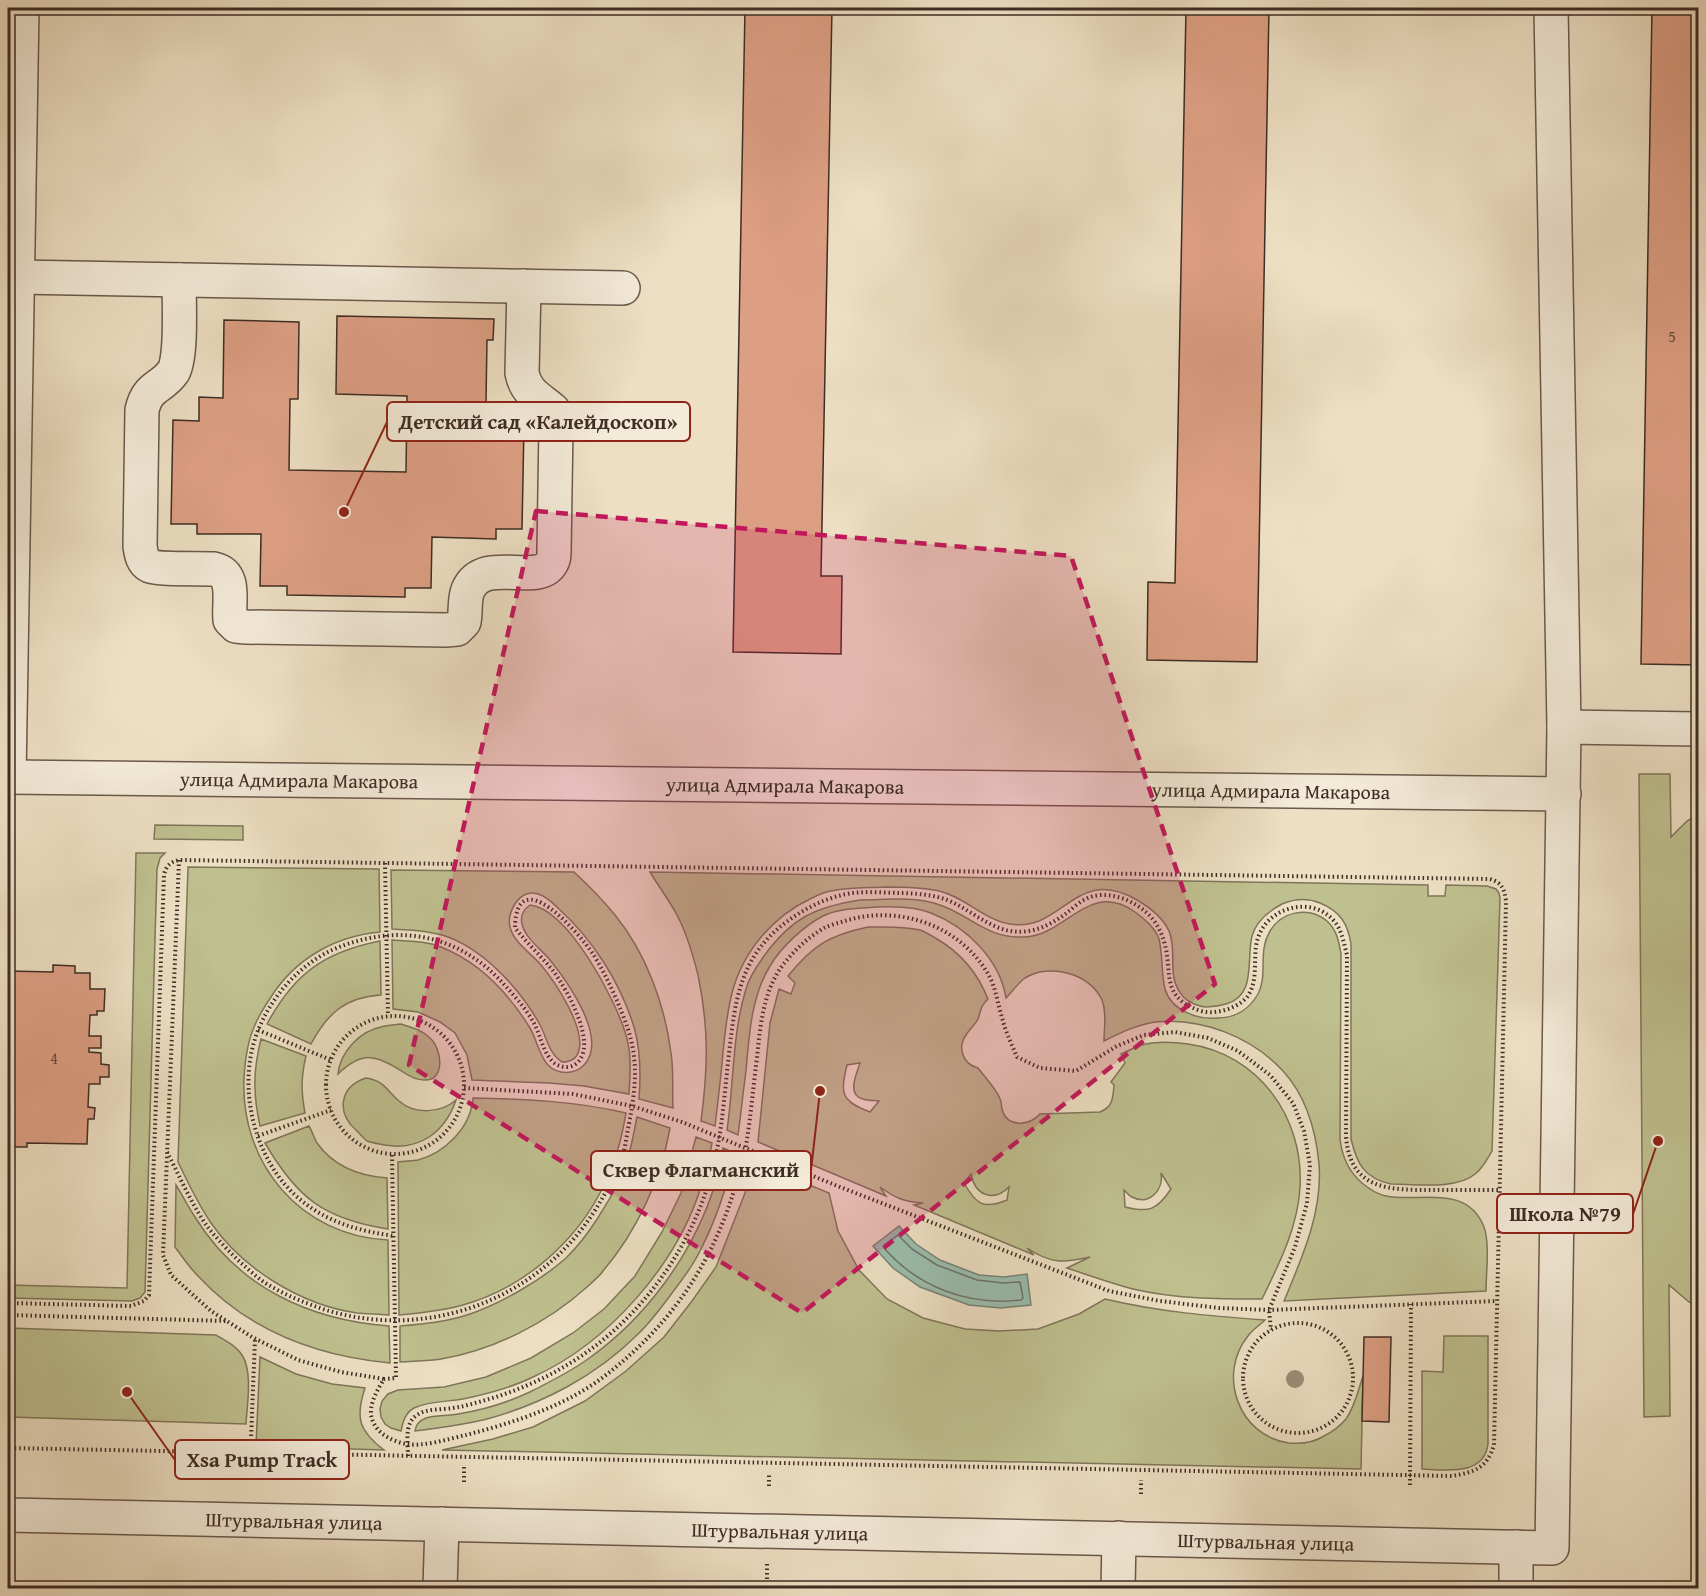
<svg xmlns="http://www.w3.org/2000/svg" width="1706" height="1596" viewBox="0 0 1706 1596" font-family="'Gentium Book Plus',serif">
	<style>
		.green { fill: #bfc08f; stroke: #7f765a; stroke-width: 1.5; fill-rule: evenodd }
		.water { fill: #9abdad; stroke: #768376; stroke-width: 1.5 }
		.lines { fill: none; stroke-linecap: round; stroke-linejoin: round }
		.shore { stroke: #6c7468; stroke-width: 1.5 }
		.building { fill: #dd9f83; stroke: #3f2c24; stroke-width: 1.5 }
		.minor-casing { stroke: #6a594c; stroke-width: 36 }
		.path { stroke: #3f2c24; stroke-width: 4; stroke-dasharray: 1.5 3; stroke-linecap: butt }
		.minor { stroke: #f3ead8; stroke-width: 33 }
		.tree { fill: #9c8d77 }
		.marked { fill: #c2185b; fill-opacity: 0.2; stroke: #c2185b; stroke-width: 4.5; stroke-dasharray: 12 8; stroke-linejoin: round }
		.labels { text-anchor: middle; stroke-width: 5; stroke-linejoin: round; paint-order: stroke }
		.number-label { font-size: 16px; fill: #66493c }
		.street-label { font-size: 20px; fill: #3f2c24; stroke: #f3ead8 }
		.leader { fill: none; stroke: #8f2418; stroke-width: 2 }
		.callout-dot { fill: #8f2418; stroke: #f3ead8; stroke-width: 2 }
		.callout { fill: #f3ead8; stroke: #8f2418; stroke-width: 2 }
		.callout-label { font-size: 21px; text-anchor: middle; font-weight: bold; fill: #3f2c24 }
	</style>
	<rect width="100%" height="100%" fill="#eddfc3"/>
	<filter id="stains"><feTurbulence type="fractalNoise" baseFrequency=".00333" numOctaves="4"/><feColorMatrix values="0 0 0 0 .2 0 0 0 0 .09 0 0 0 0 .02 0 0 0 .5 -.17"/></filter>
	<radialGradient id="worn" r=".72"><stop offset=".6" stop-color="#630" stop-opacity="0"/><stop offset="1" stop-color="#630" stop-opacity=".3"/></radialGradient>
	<!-- green -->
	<path class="green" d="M 1639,774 L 1670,774 L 1671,837 L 1687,821 L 1698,814 L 1698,1307 L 1689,1302 L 1669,1285 L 1670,1416 L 1644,1417 Z
		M 155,825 L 243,826 L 243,840 L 154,839 Z
		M 136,853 L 165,853 L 160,858 L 157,869 L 145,1292 L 140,1298 L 132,1301 L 8,1298 L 8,1285 L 127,1288 Z
		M 188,867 L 379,869 L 380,932 C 335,936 295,959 271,997 C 265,1006 259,1015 255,1025 C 247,1042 245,1060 244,1078 C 240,1164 301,1236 388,1240 L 389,1315 C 378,1314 367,1314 357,1313 C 301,1305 243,1269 211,1223 C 198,1204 188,1183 178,1162 Z
		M 391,870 L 574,872 C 588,885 602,899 615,915 C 646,953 665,1005 671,1053 C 674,1071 672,1090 673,1108 L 639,1099 C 641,1074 641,1051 634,1027 C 620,982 593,940 559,909 C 550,900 537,888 524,895 C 514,901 507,916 510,927 C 514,943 531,953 541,965 C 556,983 585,1027 579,1050 C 577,1059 570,1062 562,1062 C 548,1053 547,1037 539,1023 C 519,988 482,947 442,935 C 425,930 409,930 392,929 Z
		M 650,872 L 1428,885 L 1428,896 L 1445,896 L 1446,885 L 1487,886 L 1496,889 L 1499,893 L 1500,898 L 1492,1151 C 1487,1159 1483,1168 1475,1174 C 1457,1190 1414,1184 1391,1184 C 1364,1178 1357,1164 1351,1139 L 1351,944 C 1348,924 1340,911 1320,903 C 1308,898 1294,899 1282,904 C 1269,911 1256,922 1252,936 C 1246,960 1257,995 1226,1004 C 1219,1006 1213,1007 1206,1007 C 1195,1006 1183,1000 1178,989 C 1168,972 1177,949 1169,931 C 1163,918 1149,907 1137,900 C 1075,864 1063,933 1010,924 C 984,920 965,897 939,891 C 921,887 903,887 885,887 C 867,888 848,887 831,891 C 824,892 818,895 812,898 C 773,916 743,951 732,993 C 727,1012 725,1032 723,1052 C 721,1077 718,1101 715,1126 L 701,1121 C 708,1068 709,1028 698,975 C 693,955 687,934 677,915 C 669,900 659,887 650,872 Z
		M 860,900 C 884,900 913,896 937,904 C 970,914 986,939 1024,937 C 1066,936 1089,879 1135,912 C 1144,918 1156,929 1159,939 C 1163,955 1161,973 1165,989 C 1171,1010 1197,1020 1217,1018 C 1234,1018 1249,1010 1258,994 C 1268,975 1258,952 1269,933 C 1280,912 1308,905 1327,921 C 1337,930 1339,942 1341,954 L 1340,1139 C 1342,1157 1348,1171 1362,1183 C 1369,1189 1376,1194 1386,1196 C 1419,1203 1467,1183 1484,1227 C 1490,1244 1486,1272 1486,1291 L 1284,1301 C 1302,1258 1323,1211 1319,1164 C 1316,1132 1306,1096 1283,1071 C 1252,1037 1201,1017 1155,1022 C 1136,1025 1120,1033 1104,1041 C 1104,1028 1107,1013 1102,1000 C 1090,973 1049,963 1025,978 C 1018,983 1012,992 1006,998 C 1000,960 967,927 931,913 C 911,905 884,906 863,908 C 850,909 835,910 823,916 C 804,926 781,947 770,966 C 751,997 749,1036 746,1071 C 743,1092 741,1114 738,1135 L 727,1130 C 734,1084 732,1034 746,989 C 749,977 757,966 764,956 C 791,919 814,907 860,900 Z
		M 530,905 C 568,909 616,1000 626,1035 C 632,1055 630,1074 629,1094 L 584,1086 L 549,1083 L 472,1080 L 467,1055 L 455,1033 L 440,1022 L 418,1012 L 393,1009 L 392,940 C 408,941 426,941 441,947 C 479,962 509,994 530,1028 C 537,1040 539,1055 548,1065 C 558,1075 574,1075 584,1065 C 609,1039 567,981 550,960 C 541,949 525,938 522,924 C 520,916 523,910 530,905 Z
		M 868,927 C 886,927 903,926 920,930 C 926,932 932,936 937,939 C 961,953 978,974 988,999 C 979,1008 982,1009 978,1019 C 975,1025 969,1030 966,1035 C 957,1048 963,1064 978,1068 C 984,1076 997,1090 1000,1099 C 1002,1102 1001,1106 1002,1109 C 1007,1128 1029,1126 1040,1114 L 1100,1112 C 1113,1107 1113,1098 1114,1085 L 1111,1082 L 1125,1063 L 1121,1054 C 1128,1051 1135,1047 1142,1045 C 1157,1041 1173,1042 1188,1044 C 1259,1054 1304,1118 1300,1187 C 1298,1227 1279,1264 1262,1299 C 1219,1299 1175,1299 1133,1289 C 1110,1283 1088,1275 1067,1268 L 1090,1257 C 1063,1263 1051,1264 1027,1248 L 1034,1255 L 914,1205 L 923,1203 C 904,1202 895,1198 880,1187 L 886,1196 L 758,1142 L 770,1023 L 779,989 L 791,994 L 795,983 L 788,976 C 813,945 830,935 868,927 ZM 860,1063 C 857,1073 846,1095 863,1099 C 868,1101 874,1100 879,1101 L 870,1112 C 841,1101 840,1094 847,1065 ZM 1161,1173 L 1171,1189 C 1157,1210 1149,1213 1125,1207 L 1124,1190 C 1127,1193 1129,1196 1132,1197 C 1149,1206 1164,1190 1161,1173 ZM 971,1174 C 975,1195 993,1203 1009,1187 L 1007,1200 C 983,1210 976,1204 964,1183 Z
		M 380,941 L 381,995 C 345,997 327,1014 311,1044 L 267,1024 C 294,974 324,952 380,941 Z
		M 401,1024 C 411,1027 422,1030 430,1038 C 442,1049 446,1081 424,1080 C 416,1080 409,1076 403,1072 C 376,1054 362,1051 338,1074 C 340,1052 360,1031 381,1027 C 388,1025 394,1025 401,1024 Z
		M 261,1039 L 306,1056 C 301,1077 301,1091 305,1113 L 260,1126 C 253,1094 253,1071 261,1039 Z
		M 366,1078 C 385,1081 386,1090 399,1101 C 415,1115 441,1113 456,1100 C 445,1132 420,1151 385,1145 C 380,1144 372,1143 367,1141 C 364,1139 360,1134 357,1131 C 336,1113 339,1087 366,1078 Z
		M 473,1098 C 524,1099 575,1101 626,1113 C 622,1137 616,1161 605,1183 C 578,1241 524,1288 463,1305 C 442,1311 421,1313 399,1315 L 398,1162 C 405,1161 412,1161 418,1160 C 445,1153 471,1127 473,1098 Z
		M 637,1117 L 670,1128 C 661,1179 637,1231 603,1271 C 599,1277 592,1282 587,1287 C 547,1323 494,1350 441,1359 C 428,1361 414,1361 400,1362 L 400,1326 C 422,1324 446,1322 467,1315 C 500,1304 540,1281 566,1258 C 588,1237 609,1202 622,1175 C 630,1157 633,1136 637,1117 Z
		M 309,1126 C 312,1131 314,1138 317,1143 C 334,1167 360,1176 387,1178 L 388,1229 C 324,1219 297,1198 265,1143 Z
		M 696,1137 L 712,1143 C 709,1158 706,1173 701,1187 C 676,1266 608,1343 533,1377 C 511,1388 487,1394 463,1399 C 447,1402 428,1401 414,1408 C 405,1413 403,1422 401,1431 L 391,1428 L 385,1424 L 381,1417 L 380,1409 L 382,1401 L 388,1394 L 398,1390 L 444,1387 L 486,1377 L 531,1358 L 573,1333 L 604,1309 L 635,1276 L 662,1232 L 681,1193 Z
		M 723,1148 L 735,1153 C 727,1186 717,1217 702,1247 C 694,1264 683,1279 672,1293 C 661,1308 650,1323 637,1335 C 596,1376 542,1404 487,1419 C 463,1425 439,1428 415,1431 C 416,1424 419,1421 426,1418 C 435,1415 447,1416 458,1414 C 483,1410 509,1402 532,1391 C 551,1381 570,1372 588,1359 C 646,1318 694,1253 715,1184 C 718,1172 720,1160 723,1148 Z
		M 754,1162 L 829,1193 L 838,1231 L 859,1270 L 887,1299 L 923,1318 L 965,1329 L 999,1331 L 1038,1329 L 1079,1314 L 1105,1299 C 1160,1312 1210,1316 1265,1320 C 1260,1325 1252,1330 1248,1336 C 1217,1374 1238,1436 1289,1443 C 1301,1444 1313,1443 1324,1436 C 1332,1432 1340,1426 1346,1419 C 1355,1406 1358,1391 1363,1376 L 1361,1469 L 442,1450 L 493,1439 L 533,1427 L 585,1401 L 626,1371 L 664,1337 L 692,1301 L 716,1267 L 745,1193 Z
		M 176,1185 C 183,1196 188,1207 195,1217 C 238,1287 309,1320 389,1326 L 390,1363 C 315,1356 249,1331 198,1276 C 189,1267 182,1256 175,1247 Z
		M 8,1328 L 216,1335 C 225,1340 236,1346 242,1355 C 253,1372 247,1405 246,1424 L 8,1417 Z
		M 1444,1336 L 1488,1336 L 1488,1444 C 1484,1476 1447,1470 1422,1469 L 1422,1371 L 1443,1372 Z
		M 260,1357 L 296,1374 L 332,1384 L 365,1388 C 355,1418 359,1431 384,1450 L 256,1446 Z"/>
	<!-- water -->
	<path class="water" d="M 899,1226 L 916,1244 L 940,1260 L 979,1275 L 1004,1277 L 1027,1274 L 1031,1305 L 1001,1308 L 969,1305 L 920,1287 L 893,1268 L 873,1246 Z"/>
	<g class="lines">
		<!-- shore -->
		<path class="shore" d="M 898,1235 L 912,1249 L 937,1265 L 977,1280 L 1003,1283 L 1020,1282 L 1023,1298 L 1021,1300 C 969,1306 919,1288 884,1248 L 884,1245 Z"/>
	</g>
	<!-- building -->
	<path class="building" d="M 745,8 L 832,8 L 821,576 L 842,576 L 841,654 L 733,652 Z
		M 1186,8 L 1269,8 L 1257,662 L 1147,660 L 1148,582 L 1175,583 Z
		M 1652,8 L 1698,8 L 1698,665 L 1641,664 Z
		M 337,316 L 494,319 L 493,340 L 487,340 L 486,402 L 502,402 L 501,424 L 524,424 L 522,529 L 496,529 L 496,539 L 432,537 L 431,588 L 405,588 L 405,597 L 287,595 L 287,586 L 260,586 L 261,534 L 197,534 L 197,524 L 171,524 L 173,420 L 199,421 L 199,397 L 223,398 L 224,320 L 299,322 L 298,399 L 290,399 L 289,470 L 406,472 L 407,396 L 336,394 Z
		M 53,965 L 75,966 L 75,973 L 90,973 L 90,989 L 105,989 L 104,1011 L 97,1011 L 97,1015 L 90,1015 L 89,1036 L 101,1036 L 101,1048 L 89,1048 L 89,1052 L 101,1053 L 101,1064 L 109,1065 L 109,1077 L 100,1077 L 100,1084 L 89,1084 L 88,1107 L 95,1108 L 94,1119 L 88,1119 L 87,1144 L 27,1143 L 27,1147 L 12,1147 L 12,1143 L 8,1143 L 8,971 L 53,972 Z
		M 1364,1337 L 1391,1337 L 1389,1422 L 1362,1421 Z"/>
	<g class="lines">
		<!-- minor casing -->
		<g class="minor-casing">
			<g id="minor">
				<path d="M 17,277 L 623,288"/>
				<path d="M 179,280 C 179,297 182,361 173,372 C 161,389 148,385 142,410 L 140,546 C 141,553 142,562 150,566 C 160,570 201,568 214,569 C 237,574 228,602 230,620 L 236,626 L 246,627 L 446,630 L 457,629 L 464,622 C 466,612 464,599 468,590 C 484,554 539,588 552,562 C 554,559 554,555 554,552 L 556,426 L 553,410 C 538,397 526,393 522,373 L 524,286"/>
				<path d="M 1564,727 L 1698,729"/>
				<path id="s1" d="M 8,777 L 1564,794"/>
				<path d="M 9,777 L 22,8"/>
				<path id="s2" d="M 8,1515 L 1552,1548 L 1564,727 L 1551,8"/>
				<path d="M 440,1588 L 442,1524"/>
				<path d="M 1118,1588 L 1119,1538"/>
				<path d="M 1516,1588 L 1516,1547"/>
			</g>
		</g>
		<!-- path -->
		<path class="path" d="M 179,860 L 163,1255 L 171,1275 L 211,1311 L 252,1337 L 298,1360 L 341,1372 L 384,1379
			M 385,863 L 388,1016
			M326 1085a69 69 0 1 1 138 0a69 69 0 1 1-138 0Z
			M 258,1030 L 331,1060
			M 464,1088 L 573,1094 L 632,1106 L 682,1122 L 835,1185 L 1109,1291 L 1160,1301 L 1219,1308 L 1269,1310 L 1497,1301
			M 258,1136 L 331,1110
			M 167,1152 C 180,1177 193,1208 210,1230 C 225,1248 243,1266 261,1280 C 278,1292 300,1301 320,1308 C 426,1344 544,1299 600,1202 C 610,1186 619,1169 624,1151 C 626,1142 627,1133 629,1124 C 637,1081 639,1054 622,1013 C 614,993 605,973 593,954 C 579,933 516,860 515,928 C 527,943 542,957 554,972 C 567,990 598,1044 577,1063 C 570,1069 560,1068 553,1062 C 543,1052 541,1037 535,1025 C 526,1008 512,993 499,979 C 452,931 392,924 332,950 C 293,968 261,1009 252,1050 C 240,1102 259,1167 302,1201 C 329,1223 360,1231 394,1236
			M 392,1155 L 396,1378 L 384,1379 C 378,1389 370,1402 371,1414 C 373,1432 391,1441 406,1444 C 424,1447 448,1439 466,1435 C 512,1423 563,1407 602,1378 C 671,1326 715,1261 738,1177 C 741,1167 745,1156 746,1145 C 751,1117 753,1087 757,1058 C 760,1028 763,994 780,969 C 792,952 807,938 824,928 C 830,925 838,923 845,921 C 897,904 960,925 988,974 C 996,987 998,1006 1003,1021 C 1006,1033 1012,1045 1017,1057 L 1040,1068 L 1076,1071 L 1117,1046 L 1144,1035 L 1175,1032 L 1208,1038 L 1238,1051 L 1270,1075 L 1293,1103 L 1304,1131 L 1310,1165 L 1307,1203 L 1295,1247 L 1269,1310 L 1271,1330
			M 8,1303 L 131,1306 L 144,1301 L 149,1295 L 164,875 C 166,866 170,862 179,860 L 1490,879 C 1502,883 1504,888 1506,901 L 1494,1445 C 1487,1468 1475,1472 1452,1476 L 8,1448
			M 8,1315 L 226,1321
			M1243 1378a55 55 0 1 1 110 0a55 55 0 1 1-110 0Z
			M 408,1456 C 408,1443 404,1423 417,1415 C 427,1408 442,1410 453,1408 C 461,1407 468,1405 475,1403 C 533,1388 586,1360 628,1317 C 666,1279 695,1230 710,1179 C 722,1139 724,1096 729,1054 C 735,1002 739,958 785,923 C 805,908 827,897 852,893 C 868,891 887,893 904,893 C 921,894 938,895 954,903 C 978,915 999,936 1028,931 C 1043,929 1056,921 1068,912 C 1073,908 1079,902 1086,899 C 1105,889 1132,899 1147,913 C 1156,921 1162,933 1165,945 C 1172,971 1162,994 1193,1008 C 1199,1011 1207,1013 1214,1012 C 1226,1011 1239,1006 1247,997 C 1261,978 1250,953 1260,933 C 1273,905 1314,897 1334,921 C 1342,930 1344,944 1347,955 L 1346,1136 C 1350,1191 1390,1190 1435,1190 C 1456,1190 1478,1190 1500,1190
			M 250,1463 L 255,1339
			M 464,1482 L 464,1467
			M 1410,1485 L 1411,1304
			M 769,1486 L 769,1473
			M 1141,1494 L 1141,1480
			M 767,1588 L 767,1563"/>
		<!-- minor -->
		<use href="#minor" class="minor"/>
	</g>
	<!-- trees -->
	<circle class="tree" cx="1295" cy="1379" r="9"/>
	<!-- marked area -->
	<path class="marked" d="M 536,511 L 1071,556 L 1215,984 L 802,1313 L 409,1065 Z"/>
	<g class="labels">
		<!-- number labels -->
		<g class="number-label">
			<text x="1672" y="342">5</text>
			<text x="54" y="1064">4</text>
		</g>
		<!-- street labels -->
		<g class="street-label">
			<text dy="7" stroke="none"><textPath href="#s1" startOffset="291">улица Адмирала Макарова</textPath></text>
			<text dy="7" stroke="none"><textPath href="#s1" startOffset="777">улица Адмирала Макарова</textPath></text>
			<text dy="7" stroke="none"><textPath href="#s1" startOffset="1263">улица Адмирала Макарова</textPath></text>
			<text dy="7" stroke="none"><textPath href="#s2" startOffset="286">Штурвальная улица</textPath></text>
			<text dy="7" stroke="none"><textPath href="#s2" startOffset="772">Штурвальная улица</textPath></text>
			<text dy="7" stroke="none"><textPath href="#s2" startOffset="1258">Штурвальная улица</textPath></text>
		</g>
	</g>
	<!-- callouts -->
	<path class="leader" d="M344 512L387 422M820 1091L811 1170M1658 1141L1633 1214M127 1392L175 1460"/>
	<g class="callout-dot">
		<circle cx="344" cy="512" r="6"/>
		<circle cx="820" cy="1091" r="6"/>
		<circle cx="1658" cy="1141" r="6"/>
		<circle cx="127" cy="1392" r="6"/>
	</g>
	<g class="callout">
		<rect x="387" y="402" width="303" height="39" rx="6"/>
		<rect x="591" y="1151" width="220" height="39" rx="6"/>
		<rect x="1497" y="1194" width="136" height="39" rx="6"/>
		<rect x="175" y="1440" width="174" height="39" rx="6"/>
	</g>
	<g class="callout-label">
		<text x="538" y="429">Детский сад «Калейдоскоп»</text>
		<text x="701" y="1177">Сквер Флагманский</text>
		<text x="1565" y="1221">Школа №79</text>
		<text x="262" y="1467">Xsa Pump Track</text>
	</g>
	<!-- margin -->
	<rect width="1706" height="1596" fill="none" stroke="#eddfc3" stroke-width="30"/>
	<rect x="9" y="9" width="1688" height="1578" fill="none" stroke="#3f2c24" stroke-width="3"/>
	<rect x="15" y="15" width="1676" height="1566" fill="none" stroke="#3f2c24" stroke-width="1.5"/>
	<rect width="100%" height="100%" filter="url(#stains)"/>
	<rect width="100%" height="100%" fill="url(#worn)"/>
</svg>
